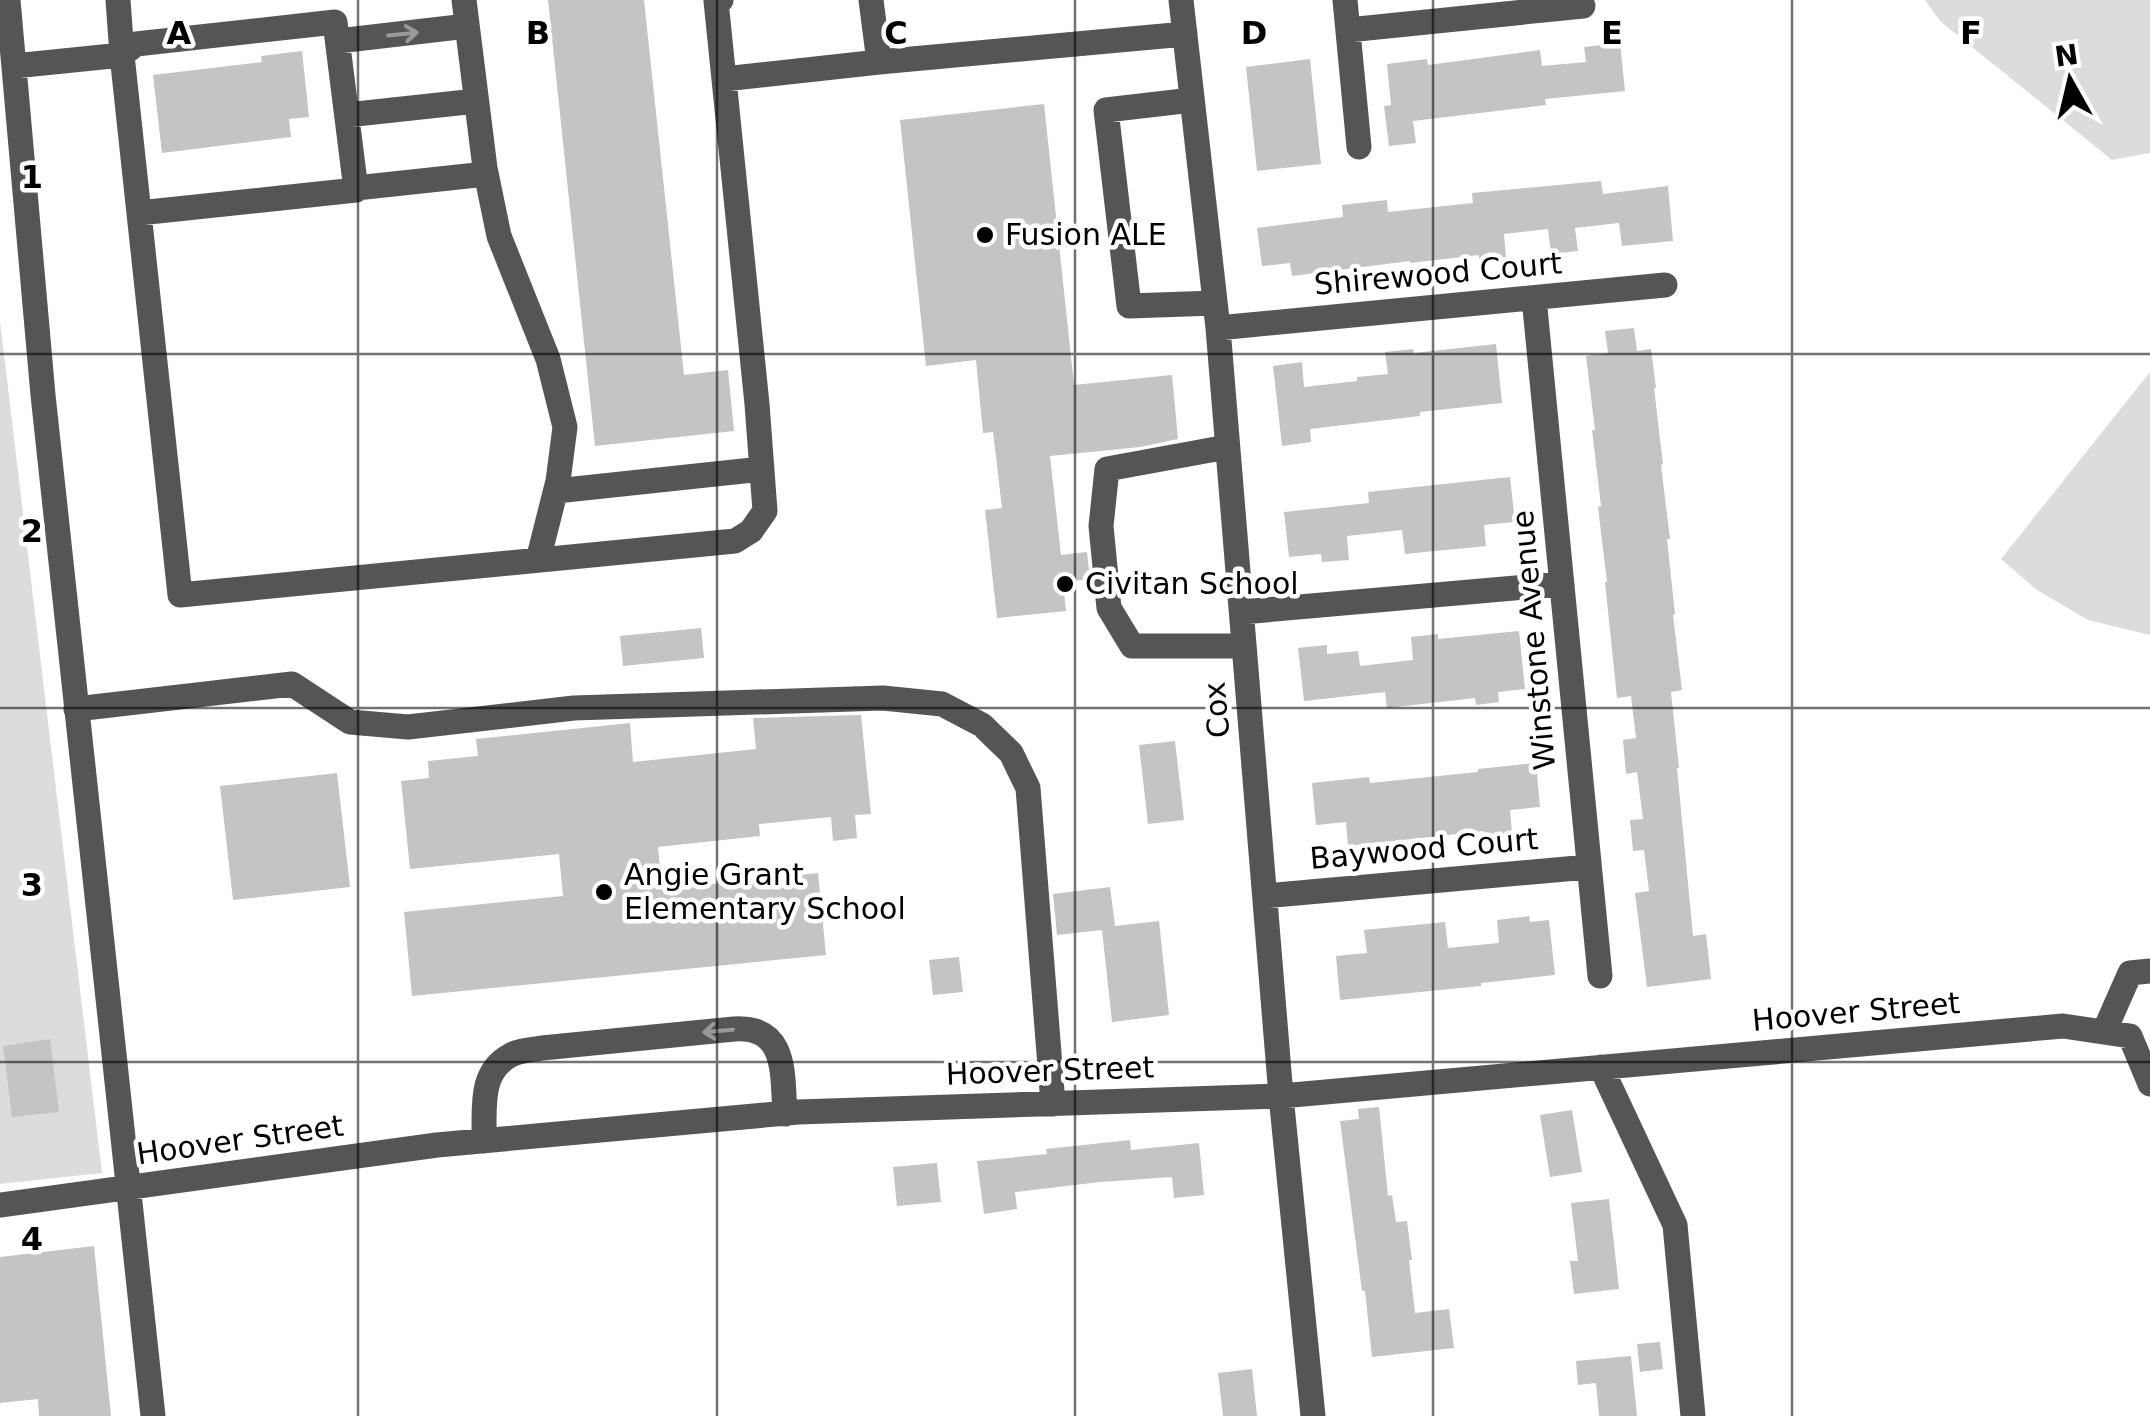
<svg xmlns="http://www.w3.org/2000/svg" width="2150" height="1416" viewBox="0 0 2150 1416" font-family="'DejaVu Sans',sans-serif">
	<style>
		.green { fill: #dcdcdc }
		.building { fill: #c4c4c4 }
		.lines { fill: none; stroke-linecap: round; stroke-linejoin: round }
		.minor { stroke: #555; stroke-width: 25 }
		.oneway { stroke: #999 }
		.grid { fill: none; stroke: #000; stroke-width: 2.5; stroke-opacity: 0.55 }
		.poi-dot { fill: #000; stroke: #fff; stroke-width: 4 }
		.labels { text-anchor: middle; stroke-width: 9; stroke-linejoin: round; paint-order: stroke }
		.poi-label { font-size: 30px; fill: #000; stroke: #fff; text-anchor: start }
		.street-label { font-size: 30px; fill: #000; stroke: #fff }
		.grid-label { font-size: 32px; text-anchor: middle; font-weight: bold; fill: #000; stroke: #fff; stroke-width: 9; stroke-linejoin: round; paint-order: stroke }
	</style>
	<rect width="100%" height="100%" fill="#fff"/>
	<!-- green -->
	<path class="green" d="M 1925,0 L 2150,0 L 2150,153 L 2112,160 L 1940,21 Z
		M 0,321 L 102,1173 L 0,1184 Z
		M 2150,372 L 2150,635 L 2088,620 L 2037,590 L 2001,559 Z"/>
	<!-- building -->
	<path class="building" d="M 548,0 L 644,0 L 684,375 L 728,370 L 734,431 L 595,446 Z
		M 1620,43 L 1625,91 L 1545,99 L 1546,105 L 1413,121 L 1416,143 L 1389,146 L 1384,106 L 1391,105 L 1387,64 L 1427,59 L 1428,65 L 1540,50 L 1542,66 L 1586,62 L 1584,47 Z
		M 302,51 L 309,117 L 289,119 L 291,137 L 162,153 L 153,75 L 262,62 L 261,56 Z
		M 1310,59 L 1321,164 L 1257,171 L 1246,67 Z
		M 1044,104 L 1074,385 L 1172,375 L 1178,439 L 1140,447 L 1050,456 L 1061,555 L 1087,552 L 1090,579 L 1063,582 L 1066,611 L 997,618 L 985,510 L 1002,508 L 993,432 L 983,433 L 976,360 L 926,366 L 900,120 Z
		M 1601,181 L 1603,194 L 1668,186 L 1673,241 L 1622,246 L 1619,223 L 1575,228 L 1578,251 L 1551,254 L 1548,229 L 1504,234 L 1506,257 L 1479,260 L 1479,255 L 1410,263 L 1410,261 L 1292,276 L 1290,263 L 1262,266 L 1257,228 L 1343,217 L 1342,205 L 1387,200 L 1388,212 L 1473,203 L 1472,193 Z
		M 1634,328 L 1637,351 L 1651,349 L 1656,388 L 1654,388 L 1663,464 L 1661,465 L 1670,539 L 1667,539 L 1675,614 L 1673,615 L 1682,690 L 1671,692 L 1679,768 L 1677,768 L 1693,936 L 1706,934 L 1711,979 L 1647,987 L 1635,893 L 1649,891 L 1644,850 L 1633,851 L 1630,820 L 1643,819 L 1637,772 L 1626,774 L 1623,740 L 1636,738 L 1631,696 L 1617,698 L 1605,582 L 1607,582 L 1598,507 L 1601,506 L 1592,430 L 1595,430 L 1586,356 L 1608,353 L 1605,331 Z
		M 1496,344 L 1502,403 L 1420,412 L 1420,416 L 1310,429 L 1311,442 L 1282,446 L 1273,366 L 1302,362 L 1304,387 L 1357,381 L 1357,377 L 1388,374 L 1385,352 L 1413,349 L 1414,353 Z
		M 1510,477 L 1515,522 L 1484,525 L 1486,546 L 1405,554 L 1402,530 L 1347,536 L 1349,560 L 1322,562 L 1321,554 L 1289,557 L 1284,512 L 1369,503 L 1368,492 Z
		M 701,628 L 704,658 L 623,666 L 620,636 Z
		M 1519,631 L 1525,689 L 1498,692 L 1499,702 L 1476,705 L 1475,698 L 1387,708 L 1385,692 L 1304,701 L 1298,648 L 1327,645 L 1327,654 L 1358,651 L 1360,666 L 1413,660 L 1411,637 L 1438,634 L 1438,639 Z
		M 861,715 L 871,814 L 855,815 L 857,838 L 833,841 L 831,817 L 759,824 L 760,836 L 658,847 L 662,889 L 818,873 L 826,955 L 412,996 L 404,912 L 563,896 L 559,854 L 410,869 L 401,781 L 429,778 L 428,761 L 478,756 L 476,739 L 630,723 L 633,762 L 756,749 L 753,718 Z
		M 1175,741 L 1184,820 L 1148,824 L 1139,745 Z
		M 1536,763 L 1540,807 L 1510,810 L 1512,833 L 1484,836 L 1484,831 L 1348,846 L 1346,822 L 1316,825 L 1312,783 L 1369,777 L 1370,783 L 1478,772 L 1478,769 Z
		M 337,773 L 350,887 L 233,900 L 220,786 Z
		M 1110,887 L 1115,926 L 1159,921 L 1169,1015 L 1112,1022 L 1102,930 L 1057,935 L 1053,894 Z
		M 1529,916 L 1530,922 L 1549,920 L 1555,975 L 1481,983 L 1481,986 L 1340,1000 L 1336,956 L 1367,953 L 1364,930 L 1445,922 L 1448,948 L 1499,943 L 1497,920 Z
		M 959,957 L 963,992 L 933,995 L 929,960 Z
		M 50,1039 L 59,1112 L 12,1117 L 3,1046 Z
		M 1379,1107 L 1388,1196 L 1392,1195 L 1396,1222 L 1407,1221 L 1412,1260 L 1409,1260 L 1415,1313 L 1449,1309 L 1454,1348 L 1372,1357 L 1365,1291 L 1362,1291 L 1340,1121 L 1359,1119 L 1358,1109 Z
		M 1572,1110 L 1582,1172 L 1550,1177 L 1540,1115 Z
		M 1130,1140 L 1131,1150 L 1199,1143 L 1204,1195 L 1174,1198 L 1172,1177 L 1100,1182 L 1015,1192 L 1017,1209 L 984,1214 L 977,1161 L 1047,1154 L 1046,1149 Z
		M 937,1163 L 941,1202 L 897,1206 L 893,1167 Z
		M 1609,1199 L 1619,1289 L 1574,1294 L 1570,1261 L 1578,1261 L 1571,1203 Z
		M 94,1246 L 111,1416 L 39,1416 L 38,1399 L 0,1403 L 0,1257 Z
		M 1660,1342 L 1663,1369 L 1640,1372 L 1637,1344 Z
		M 1631,1356 L 1637,1416 L 1599,1416 L 1596,1383 L 1578,1385 L 1576,1361 Z
		M 1252,1369 L 1257,1416 L 1223,1416 L 1218,1373 Z"/>
	<g class="lines">
		<!-- minor -->
		<path class="minor" d="M 8,0 L 43,395 L 153,1416
			M 118,0 L 122,55
			M 464,0 L 485,168 L 499,236 L 548,359 L 565,427 L 558,481 L 538,560
			M 871,0 L 879,62 L 1185,34
			M 1181,0 L 1218,328 L 1281,1096 L 1313,1416
			M 1345,0 L 1359,147
			M 1348,30 L 1583,6
			M 338,41 L 467,26
			M 122,55 L 136,44 L 335,22 L 356,190 L 139,213
			M 14,66 L 122,55 L 180,595 L 735,541 L 751,531 L 765,511 L 757,404 L 716,1 L 721,0
			M 724,79 L 879,62
			M 1192,100 L 1106,110 L 1129,306 L 1215,303
			M 347,115 L 476,101
			M 356,188 L 486,174
			M 1534,298 L 1600,976
			M 1218,328 L 1665,285
			M 1227,447 L 1107,469 L 1101,526 L 1109,608 L 1132,646 L 1244,646
			M 556,491 L 762,469
			M 1242,612 L 1561,584
			M 76,709 L 292,684 L 350,722 L 408,727 L 574,708 L 883,698 L 942,704 L 982,725 L 1011,753 L 1028,788 L 1053,1104
			M 1265,896 L 1588,867
			M 2104,1032 L 2130,973 L 2150,971
			M 1601,1067 L 1675,1225 L 1693,1416
			M 484,1141 C 485,1110 478,1072 511,1055 C 520,1050 532,1050 542,1048 L 734,1029 C 788,1026 782,1074 785,1114
			M 0,1205 L 437,1145 L 798,1112 L 1281,1096 L 2063,1026 L 2130,1036 L 2150,1084"/>
	</g>
	<!-- one-way arrows -->
	<defs><path id="oneway-shaft" d="M-6 0H5M1.5-3L5.5 0L1.5 3" fill="none" stroke-width="1.6" stroke-linecap="round" stroke-linejoin="round" transform="scale(2.5)"/></defs>
	<g class="oneway">
		<use href="#oneway-shaft" transform="translate(403 34) rotate(-6)"/>
		<use href="#oneway-shaft" transform="translate(718 1031) rotate(175)"/>
	</g>
	<!-- grid -->
	<path class="grid" d="M 358,0 L 358,1416M 717,0 L 717,1416M 1075,0 L 1075,1416M 1433,0 L 1433,1416M 1792,0 L 1792,1416M 0,354 L 2150,354M 0,708 L 2150,708M 0,1062 L 2150,1062"/>
	<!-- markers -->
	<g class="poi-dot">
		<circle cx="985" cy="235" r="10"/>
		<circle cx="1065" cy="584" r="10"/>
		<circle cx="604" cy="892" r="10"/>
	</g>
	<g class="labels">
		<!-- poi labels -->
		<g class="poi-label">
			<text x="1005" y="245">Fusion ALE</text>
			<text x="1085" y="594">Civitan School</text>
			<text x="624" y="885">Angie Grant<tspan x="624" dy="34">Elementary School</tspan></text>
		</g>
		<!-- street labels -->
		<g class="street-label">
			<text transform="translate(1438 274) rotate(-5)" y="10">Shirewood Court</text>
			<text transform="translate(1534 640) rotate(-95)" y="10">Winstone Avenue</text>
			<text transform="translate(1217 710) rotate(-95)" y="10">Cox</text>
			<text transform="translate(1424 849) rotate(-5)" y="10">Baywood Court</text>
			<text transform="translate(1856 1012) rotate(-5)" y="10">Hoover Street</text>
			<text transform="translate(1050 1071) rotate(-2)" y="10">Hoover Street</text>
			<text transform="translate(240 1140) rotate(-8)" y="10">Hoover Street</text>
		</g>
	</g>
	<g class="grid-label">
		<text x="179" y="44">A</text>
		<text x="538" y="44">B</text>
		<text x="896" y="44">C</text>
		<text x="1254" y="44">D</text>
		<text x="1612" y="44">E</text>
		<text x="1971" y="44">F</text>
		<text x="32" y="188">1</text>
		<text x="32" y="542">2</text>
		<text x="32" y="896">3</text>
		<text x="32" y="1250">4</text>
	</g>
	<!-- north arrow -->
	<g transform="translate(2070 80) rotate(352)" stroke="#ffffff" stroke-width="8" paint-order="stroke">
	<path d="M0-8L18 38L0 25L-18 38Z" fill="#000000"/>
	<text y="-15" font-size="28" font-weight="bold" text-anchor="middle" fill="#000000">N</text>
	</g>
</svg>
